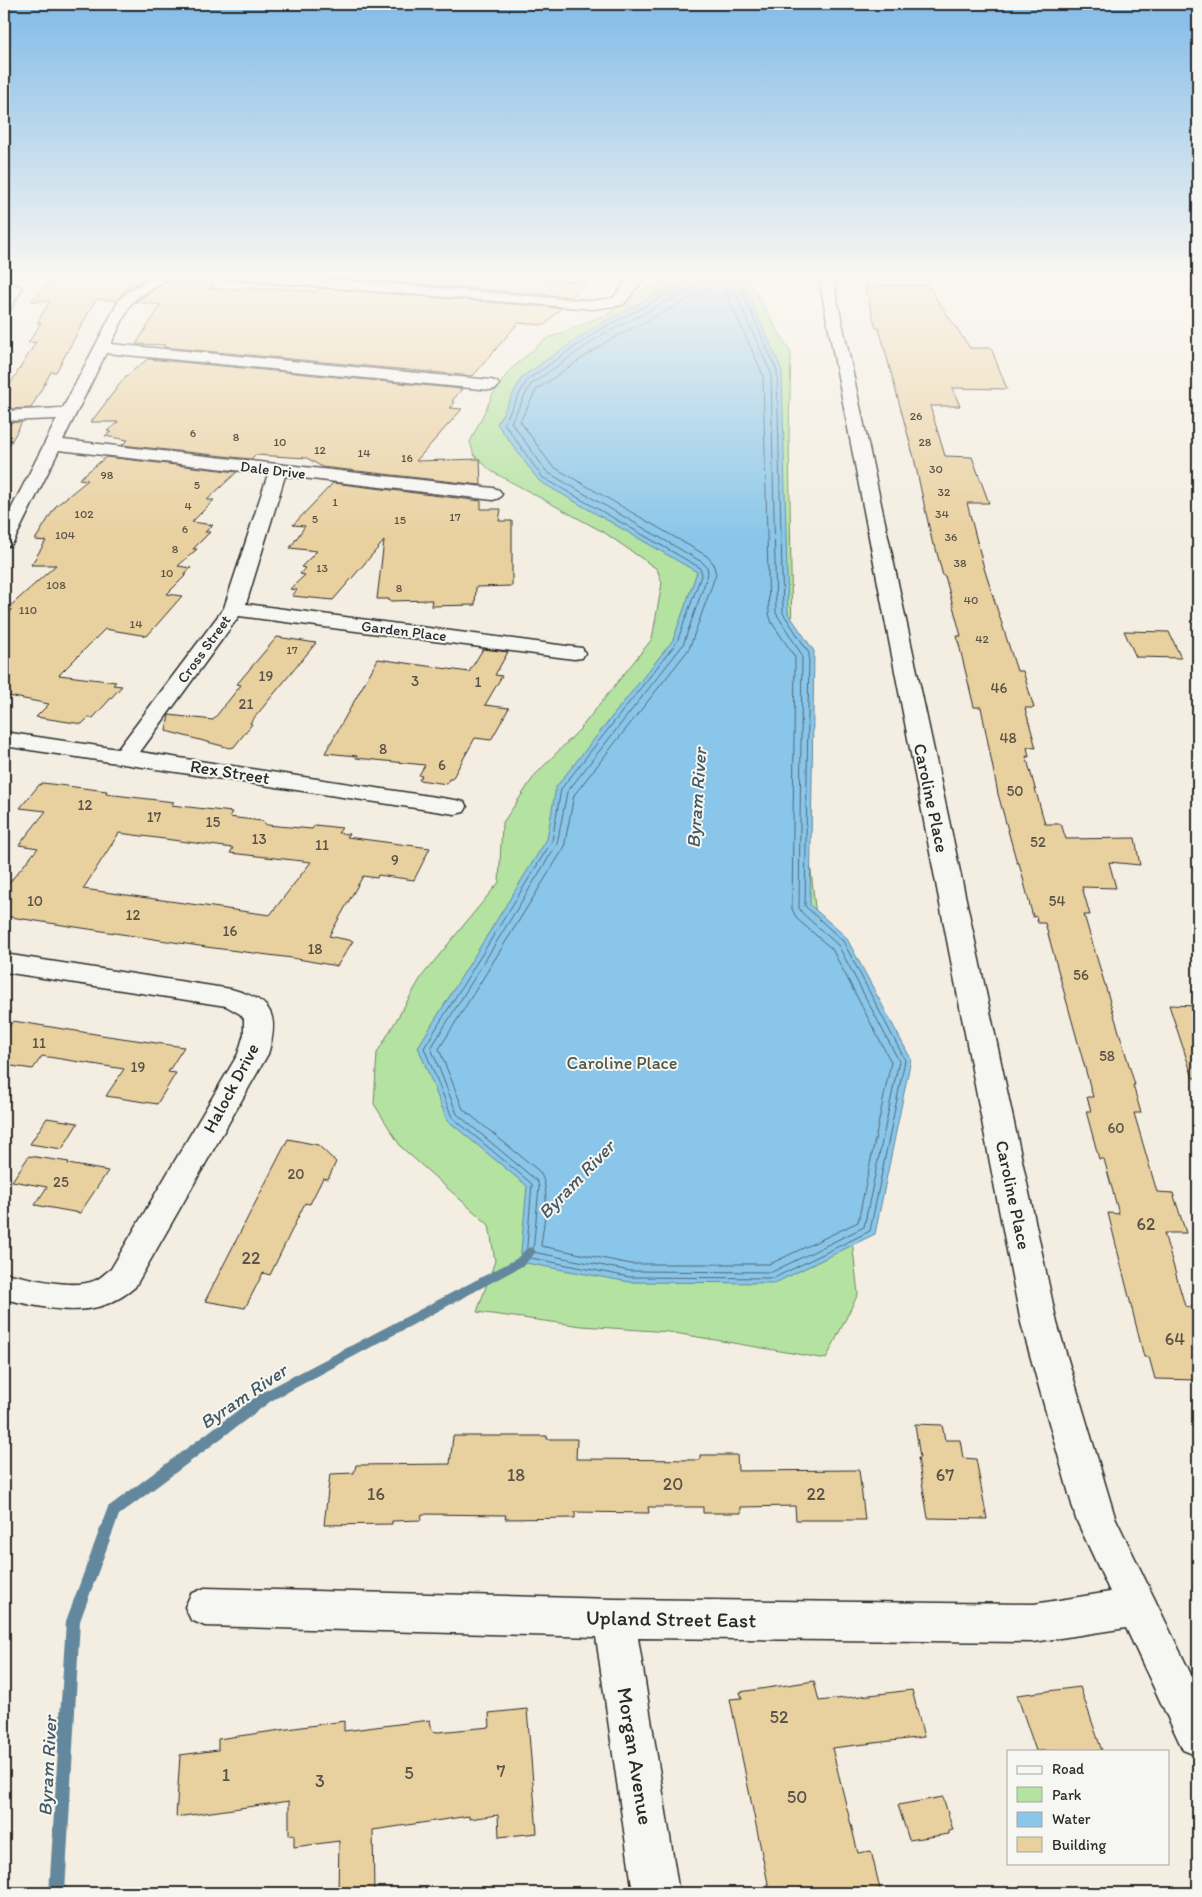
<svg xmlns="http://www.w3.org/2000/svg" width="1202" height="1897" viewBox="0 0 1202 1897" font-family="Itim,sans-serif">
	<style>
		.green { fill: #b4e2a1; stroke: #708666 }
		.water { fill: #89c6e9; stroke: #63889d }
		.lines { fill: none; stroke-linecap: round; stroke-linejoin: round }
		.shore { stroke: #516977; stroke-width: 1 }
		.stream { fill: #63889d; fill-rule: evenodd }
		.building { fill: #e9d09f; stroke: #2b2b2b; fill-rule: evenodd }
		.minor-casing { stroke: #2b2b2b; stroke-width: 3 }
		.minor { fill: #f6f6f2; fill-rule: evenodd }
		.labels { text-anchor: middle; stroke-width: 4; stroke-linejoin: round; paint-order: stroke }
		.far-number-label { font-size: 12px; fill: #5a5448 }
		.far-street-label { font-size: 15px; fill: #2b2b2b; stroke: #f6f6f2 }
		.number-label { font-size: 15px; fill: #5a5448 }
		.street-label { font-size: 18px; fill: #2b2b2b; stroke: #f6f6f2 }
		.park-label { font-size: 18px; fill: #4d5948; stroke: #f6f6f2 }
		.near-number-label { font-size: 18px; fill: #5a5448 }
		.water-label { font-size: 19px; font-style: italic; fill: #475a64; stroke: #f6f6f2 }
		.near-street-label { font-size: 21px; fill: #2b2b2b; stroke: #f6f6f2 }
	</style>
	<rect width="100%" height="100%" fill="#f3eee1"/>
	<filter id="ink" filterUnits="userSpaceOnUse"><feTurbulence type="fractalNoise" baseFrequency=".02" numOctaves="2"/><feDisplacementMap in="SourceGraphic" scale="10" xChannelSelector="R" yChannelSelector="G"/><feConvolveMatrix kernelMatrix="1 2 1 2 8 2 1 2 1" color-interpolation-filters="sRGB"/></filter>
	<g filter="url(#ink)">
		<!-- green -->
		<path class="green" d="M 688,273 L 748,273 L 748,279 L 791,353 L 789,434 L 792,640 L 789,673 L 858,1294 L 826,1359 L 669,1332 L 582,1326 L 477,1312 L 495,1261 L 489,1225 L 401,1147 L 374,1104 L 377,1053 L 422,976 L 499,882 L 502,824 L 535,775 L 580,729 L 652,639 L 662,583 L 657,569 L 605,533 L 491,471 L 474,455 L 470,442 L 493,394 L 509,371 L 544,340 L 608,314 L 643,290 Z"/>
		<!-- water -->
		<path class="water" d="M 697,273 L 738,273 L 782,370 L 788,613 L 814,651 L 810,905 L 846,937 L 911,1059 L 875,1234 L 775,1283 L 629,1282 L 520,1262 L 527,1186 L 447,1120 L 418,1047 L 547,839 L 556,787 L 673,640 L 697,572 L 539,481 L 497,424 L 522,377 L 596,326 Z"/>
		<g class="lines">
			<!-- shore -->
			<path class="shore" d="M 698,273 L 695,280 L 599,330 L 527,380 L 504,423 L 542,477 L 699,567 L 702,573 L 677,642 L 561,789 L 552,841 L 424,1048 L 452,1117 L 532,1184 L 526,1257 L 629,1277 L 774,1278 L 870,1231 L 905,1060 L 843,941 L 805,906 L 809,653 L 783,613 L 777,371 L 734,273
				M 704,273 L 703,280 L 698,285 L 602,335 L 531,384 L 511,422 L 547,472 L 702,562 L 707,567 L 708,574 L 683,645 L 567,792 L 557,844 L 431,1048 L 457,1114 L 537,1181 L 539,1187 L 533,1252 L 630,1271 L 772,1272 L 864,1227 L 899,1061 L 838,945 L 803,914 L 799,908 L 802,655 L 776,613 L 771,373 L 729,280 L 728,273
				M 712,273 L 710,283 L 704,291 L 606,342 L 537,389 L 520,421 L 552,466 L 707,556 L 713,563 L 716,574 L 689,649 L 574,795 L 564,848 L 439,1049 L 463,1109 L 539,1171 C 552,1189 543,1225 541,1246 L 631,1264 L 770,1264 L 858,1222 L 891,1062 L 832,949 L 797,919 L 792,909 L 795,657 L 772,623 L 769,614 L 763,375 L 722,283 L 720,273"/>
			<!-- stream -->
			<path class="stream" d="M 530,1247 L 534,1249 L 536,1252 L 524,1265 L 271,1401 L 119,1515 L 80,1621 L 65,1893 L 49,1893 L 66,1621 L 108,1507 L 261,1393 L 516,1259 L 526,1249 Z"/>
		</g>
		<!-- building -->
		<path class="building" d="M 59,273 L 155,273 L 126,290 L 116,301 L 96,299 L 56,372 L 51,372 L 31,408 L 4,409 L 4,394 L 36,342 L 28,343 L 41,323 L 37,323 L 50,301 L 31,301 Z
			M 337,273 L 486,273 L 585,283 L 572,297 L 332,277 Z
			M 169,280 L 215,284 L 208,289 L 292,289 L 316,292 L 320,288 L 561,308 L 545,325 L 518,323 L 473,376 L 163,347 L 165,345 L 136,344 L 161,305 L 135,302 Z
			M 867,285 L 927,285 L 970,348 L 991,348 L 1007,389 L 952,388 L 960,406 L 930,406 L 945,456 L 972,457 L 989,503 L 967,503 L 984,568 L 1017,671 L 1023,671 L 1034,708 L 1025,708 L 1036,748 L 1027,747 L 1029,757 L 1026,756 L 1045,824 L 1061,824 L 1066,839 L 1135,838 L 1140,865 L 1109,862 L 1116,888 L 1082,887 L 1090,915 L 1084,915 L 1135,1085 L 1133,1085 L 1141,1113 L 1134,1113 L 1157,1192 L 1173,1193 L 1186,1233 L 1164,1233 L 1185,1306 L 1198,1308 L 1198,1380 L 1155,1379 L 1149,1357 L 1144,1357 L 1108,1213 L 1119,1214 L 1104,1159 L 1099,1159 L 1086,1111 L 1091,1111 L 1087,1097 L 1093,1097 L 1045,923 L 1038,923 L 1036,916 L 1033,917 L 1019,863 L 1017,863 L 998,794 L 981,707 L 974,707 L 957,636 L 961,636 L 945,576 L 943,576 L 935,545 L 933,545 L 914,458 L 897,395 L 879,328 L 876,328 L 865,288 L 868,288 Z
			M 148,359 L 462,389 L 452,401 L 454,402 L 452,404 L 454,404 L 450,408 L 462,409 L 416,461 L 480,459 L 481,485 L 322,467 L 307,458 L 255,455 L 251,459 L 122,445 L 128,440 L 105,436 L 111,432 L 107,431 L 118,422 L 91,422 L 126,376 Z
			M 22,422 L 4,455 L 4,423 Z
			M 106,457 L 237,472 L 207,500 L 214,500 L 192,522 L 213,525 L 205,532 L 210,532 L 193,549 L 197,549 L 178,566 L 191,568 L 184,574 L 187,574 L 167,594 L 182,596 L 147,636 L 105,629 L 59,675 L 116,682 L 113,685 L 122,686 L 93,718 L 89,717 L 82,724 L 36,717 L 49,704 L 4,695 L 4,618 L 12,610 L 7,609 L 56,565 L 31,565 L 46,541 L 35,540 L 56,506 L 88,480 L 79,479 Z
			M 333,483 L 481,501 L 481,509 L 501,509 L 499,521 L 512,521 L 512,586 L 476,587 L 475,605 L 431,606 L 432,600 L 389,601 L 389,599 L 377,599 L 384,541 L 333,600 L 292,596 L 297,590 L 290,589 L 305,575 L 300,574 L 305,568 L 301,567 L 317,551 L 290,548 L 305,526 L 293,525 Z
			M 1124,631 L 1169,632 L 1181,658 L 1136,657 Z
			M 277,637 L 316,643 L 250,723 L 252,724 L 234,747 L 230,748 L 166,731 L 169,715 L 213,720 L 241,685 L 237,684 Z
			M 483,649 L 508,652 L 495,675 L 502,676 L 485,705 L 509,708 L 491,740 L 475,738 L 452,779 L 449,779 L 447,784 L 419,780 L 422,776 L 419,775 L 425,765 L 356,758 L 357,756 L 325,753 L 378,659 L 469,672 Z
			M 43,783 L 107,791 L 106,794 L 174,802 L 171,805 L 232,812 L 229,817 L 262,821 L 267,825 L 312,829 L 315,825 L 342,828 L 338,833 L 349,834 L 347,837 L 430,848 L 414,880 L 378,875 L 377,878 L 363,876 L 329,936 L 353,941 L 337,966 L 292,958 L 206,947 L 4,916 L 4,889 L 38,848 L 19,845 L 46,811 L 20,808 L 39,785 ZM 119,833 L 233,848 L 230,853 L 311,862 L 270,915 L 83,889 Z
			M 1169,1005 L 1198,1006 L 1198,1078 L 1193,1078 Z
			M 13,1021 L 108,1036 L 184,1047 L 168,1072 L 176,1073 L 157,1104 L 106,1096 L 124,1069 L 42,1056 L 33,1069 L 4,1065 L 4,1033 Z
			M 47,1118 L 78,1123 L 62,1149 L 30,1144 Z
			M 288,1139 L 318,1145 L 336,1162 L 328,1179 L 323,1178 L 310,1204 L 305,1203 L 270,1275 L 263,1273 L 245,1308 L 205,1301 Z
			M 29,1156 L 69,1162 L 68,1164 L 108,1171 L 80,1213 L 35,1205 L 47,1187 L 12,1181 Z
			M 915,1424 L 942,1425 L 945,1440 L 960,1440 L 963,1458 L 976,1459 L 987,1519 L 928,1518 L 918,1458 L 920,1458 Z
			M 453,1436 L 547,1436 L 547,1439 L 577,1439 L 576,1459 L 700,1460 L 700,1455 L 737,1455 L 738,1471 L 859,1470 L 865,1520 L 796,1520 L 795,1506 L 741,1507 L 741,1513 L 703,1513 L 703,1507 L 648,1507 L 649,1513 L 575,1512 L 575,1518 L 505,1519 L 506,1515 L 422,1514 L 421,1520 L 392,1521 L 392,1524 L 324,1525 L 330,1474 L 354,1473 L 356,1465 L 450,1464 Z
			M 814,1681 L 819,1701 L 912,1690 L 924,1737 L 832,1748 L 858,1853 L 871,1851 L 881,1893 L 770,1893 L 730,1699 L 742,1698 L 740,1692 Z
			M 1080,1687 L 1102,1751 L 1036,1751 L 1017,1695 Z
			M 527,1709 L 537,1833 L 499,1837 L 498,1815 L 469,1819 L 469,1816 L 373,1830 L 374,1893 L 338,1893 L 339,1841 L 294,1847 L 294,1834 L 289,1835 L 289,1801 L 176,1817 L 180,1755 L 218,1750 L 218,1739 L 344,1721 L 344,1731 L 430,1720 L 432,1731 L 438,1732 L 490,1727 L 489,1713 Z
			M 943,1797 L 953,1830 L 949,1831 L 949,1834 L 909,1840 L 898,1805 Z"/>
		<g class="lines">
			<!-- minor casing -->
			<g class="minor-casing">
				<path id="minor" d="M 160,273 L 177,273 L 137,298 L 130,305 L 111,344 L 491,380 L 497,382 L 499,385 L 497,388 L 491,390 L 106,353 L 63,440 L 493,488 L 499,490 L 502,494 L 499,498 L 493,500 L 285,476 L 246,604 L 574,647 L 582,648 L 585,653 L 582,658 L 574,659 L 239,616 L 140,752 L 455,800 L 464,802 L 467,807 L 464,812 L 455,814 L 4,746 L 4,732 L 118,749 L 224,608 L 268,474 L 59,450 L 14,541 L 11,545 L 4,547 L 4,523 L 57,419 L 4,421 L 4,411 L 63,408 L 119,300 L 127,292 Z
					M 197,273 L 257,273 L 592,301 L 613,298 L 634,273 L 648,273 L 623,305 L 592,309 L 204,277 Z
					M 824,273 L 838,273 L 835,287 L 837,299 L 1057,1323 L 1115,1517 L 1198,1689 L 1198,1756 L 1183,1750 L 1126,1628 L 1034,1642 L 638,1638 L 679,1893 L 633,1893 L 596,1637 L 205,1626 L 191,1620 L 185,1607 L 191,1594 L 205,1588 L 614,1599 L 1034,1604 L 1110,1592 L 1076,1519 L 1021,1323 L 823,299 L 821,287 Z
					M 15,285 L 20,286 L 22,289 L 9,311 L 4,312 L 4,296 L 10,286 Z
					M 4,954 L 231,989 C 272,1000 280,1014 268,1054 L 135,1287 C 95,1322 51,1309 4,1299 L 4,1273 C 29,1277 71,1291 96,1280 C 101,1278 106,1272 111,1269 L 238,1054 L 244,1034 L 244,1019 L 240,1014 L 226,1006 L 4,972 Z"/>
			</g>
			<!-- minor -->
			<use href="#minor" class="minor"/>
		</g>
	</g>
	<!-- sky -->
	<linearGradient id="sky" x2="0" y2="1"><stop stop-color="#82bbe8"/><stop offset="0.51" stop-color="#faf7f2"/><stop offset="1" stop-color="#faf7f2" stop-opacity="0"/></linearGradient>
	<rect width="1202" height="539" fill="url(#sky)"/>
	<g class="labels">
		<!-- far-number labels -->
		<g class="far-number-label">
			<text x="916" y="420">26</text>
			<text x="193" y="437">6</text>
			<text x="236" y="441">8</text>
			<text x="280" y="446">10</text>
			<text x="925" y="446">28</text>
			<text x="320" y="454">12</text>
			<text x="364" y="457">14</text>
			<text x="407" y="462">16</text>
			<text x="936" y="473">30</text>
			<text x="107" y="479">98</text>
			<text x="197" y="489">5</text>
			<text x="944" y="496">32</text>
			<text x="335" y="506">1</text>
			<text x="188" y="510">4</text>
			<text x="84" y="518">102</text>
			<text x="942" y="518">34</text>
			<text x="455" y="521">17</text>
			<text x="315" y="523">5</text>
			<text x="400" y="524">15</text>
			<text x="185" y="533">6</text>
			<text x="65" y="539">104</text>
			<text x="951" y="541">36</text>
			<text x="175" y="553">8</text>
			<text x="960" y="567">38</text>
			<text x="322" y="572">13</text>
			<text x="167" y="577">10</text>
			<text x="56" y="589">108</text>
			<text x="399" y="592">8</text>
			<text x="971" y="604">40</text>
			<text x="28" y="614">110</text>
			<text x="136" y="628">14</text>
			<text x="982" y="643">42</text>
			<text x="292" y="654">17</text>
		</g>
		<!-- far-street labels -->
		<g class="far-street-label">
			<text transform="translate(273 470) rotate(7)" y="5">Dale Drive</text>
			<text transform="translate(404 631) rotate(7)" y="5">Garden Place</text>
			<text transform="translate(204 649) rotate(-54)" y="5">Cross Street</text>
		</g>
		<!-- number labels -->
		<g class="number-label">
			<text x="266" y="681">19</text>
			<text x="415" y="686">3</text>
			<text x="478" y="687">1</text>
			<text x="999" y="693">46</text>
			<text x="246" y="709">21</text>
			<text x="1008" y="743">48</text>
			<text x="383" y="754">8</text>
			<text x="442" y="770">6</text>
			<text x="1015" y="796">50</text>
			<text x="85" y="810">12</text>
			<text x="154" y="822">17</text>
			<text x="213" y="827">15</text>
			<text x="259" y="844">13</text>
			<text x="1038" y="847">52</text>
			<text x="322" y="850">11</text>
			<text x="395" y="865">9</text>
			<text x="35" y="906">10</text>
			<text x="1057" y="906">54</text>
			<text x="133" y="920">12</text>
			<text x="230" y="936">16</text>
			<text x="315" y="954">18</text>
			<text x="1081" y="980">56</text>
			<text x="39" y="1048">11</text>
			<text x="1107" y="1061">58</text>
			<text x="138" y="1072">19</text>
			<text x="1116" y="1133">60</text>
			<text x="296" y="1179">20</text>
			<text x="61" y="1187">25</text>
		</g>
		<!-- street labels -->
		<g class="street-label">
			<text transform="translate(230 772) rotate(9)" y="6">Rex Street</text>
			<text transform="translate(931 798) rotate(78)" y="6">Caroline Place</text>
			<text transform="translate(231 1088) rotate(-62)" y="6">Halock Drive</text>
			<text transform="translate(1013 1195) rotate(78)" y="6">Caroline Place</text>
		</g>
		<!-- park labels -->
		<g class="park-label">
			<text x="622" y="1069">Caroline Place</text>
		</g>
		<!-- near-number labels -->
		<g class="near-number-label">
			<text x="1146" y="1230">62</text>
			<text x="251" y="1264">22</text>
			<text x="1175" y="1345">64</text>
			<text x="516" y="1481">18</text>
			<text x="945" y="1481">67</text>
			<text x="673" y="1490">20</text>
			<text x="376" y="1500">16</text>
			<text x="816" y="1500">22</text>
			<text x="779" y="1723">52</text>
			<text x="501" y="1777">7</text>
			<text x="409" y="1779">5</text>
			<text x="226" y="1781">1</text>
			<text x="320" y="1787">3</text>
			<text x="797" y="1803">50</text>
		</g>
		<!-- water labels -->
		<g class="water-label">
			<text transform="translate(696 798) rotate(-86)" y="7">Byram River</text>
			<text transform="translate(576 1179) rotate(-46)" y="7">Byram River</text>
			<text transform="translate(243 1396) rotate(-34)" y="7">Byram River</text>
			<text transform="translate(47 1766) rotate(-87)" y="7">Byram River</text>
		</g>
		<!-- near-street labels -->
		<g class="near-street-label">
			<text transform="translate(671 1619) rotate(1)" y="7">Upland Street East</text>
			<text transform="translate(635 1756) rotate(81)" y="7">Morgan Avenue</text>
		</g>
	</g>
	<!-- margin -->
	<rect width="1202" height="1897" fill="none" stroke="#f6f6f2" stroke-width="20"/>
	<rect x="10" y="10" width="1182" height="1877" fill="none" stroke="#2b2b2b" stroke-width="2" filter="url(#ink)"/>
	<!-- legend -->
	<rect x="1007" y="1750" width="162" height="115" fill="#f6f6f2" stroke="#a5a5a2"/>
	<rect x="1017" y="1766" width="25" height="8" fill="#f6f6f2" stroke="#a5a5a2"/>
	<text x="1052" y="1774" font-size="15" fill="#2b2b2b">Road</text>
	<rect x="1017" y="1787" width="25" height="15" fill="#b4e2a1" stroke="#a5a5a2"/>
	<text x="1052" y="1800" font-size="15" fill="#2b2b2b">Park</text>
	<rect x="1017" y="1812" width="25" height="15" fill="#89c6e9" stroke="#a5a5a2"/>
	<text x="1052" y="1824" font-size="15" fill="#2b2b2b">Water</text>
	<rect x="1017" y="1837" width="25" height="15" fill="#e9d09f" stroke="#a5a5a2"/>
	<text x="1052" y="1850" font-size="15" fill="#2b2b2b">Building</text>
</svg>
